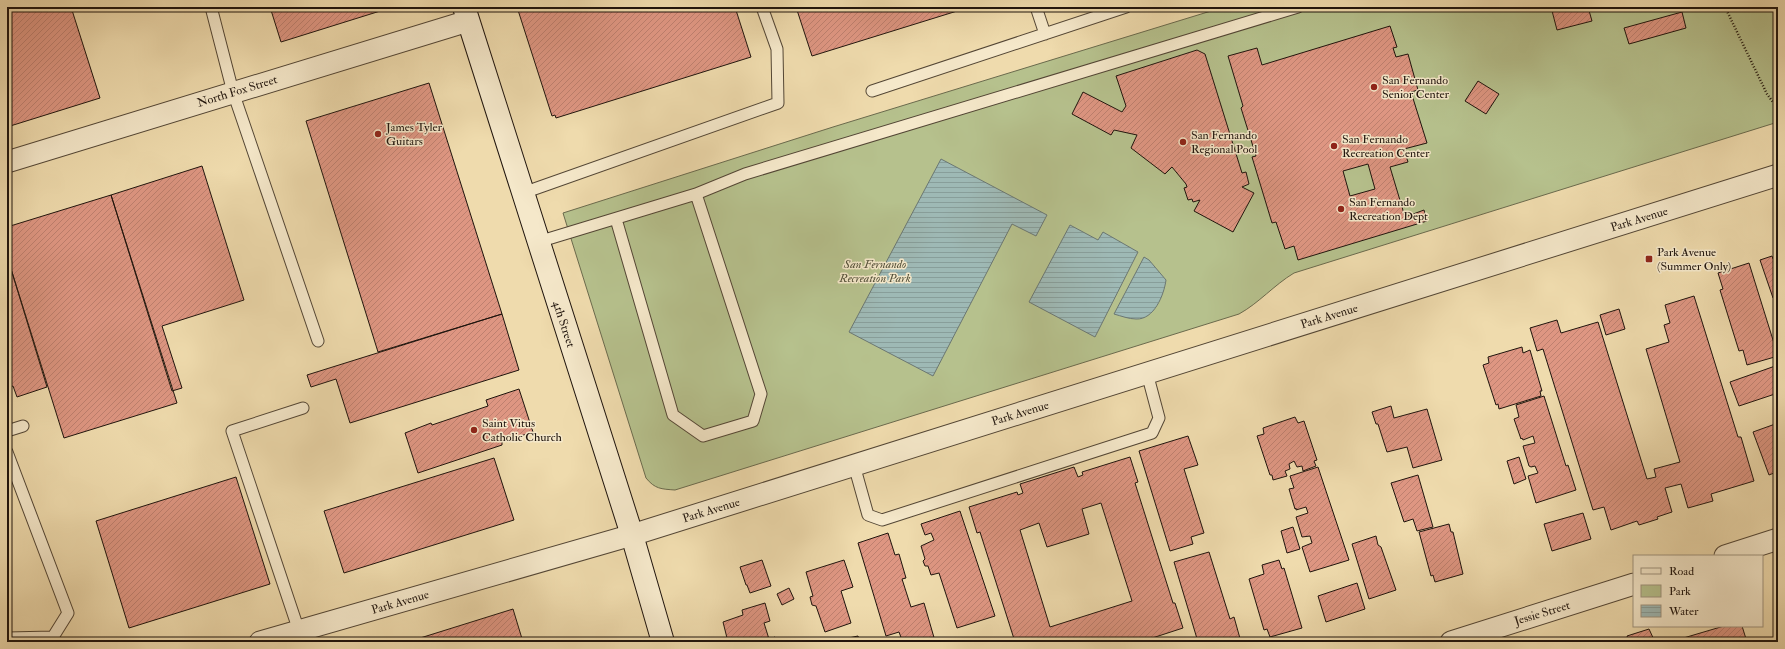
<svg xmlns="http://www.w3.org/2000/svg" width="1785" height="649" viewBox="0 0 1785 649" font-family="'IM FELL Double Pica',serif">
	<style>
		.park { fill: #b6c18d; stroke: #6a6a4d }
		.water { fill: url(#water-rules); stroke: #6b7772 }
		.building { fill: url(#building-hatch); stroke: #1f140d; fill-rule: evenodd }
		.lines { fill: none; stroke-linecap: round; stroke-linejoin: round }
		.lane-casing { stroke: #534635; stroke-width: 13 }
		.street-casing { stroke: #534635; stroke-width: 23 }
		.secondary-casing { stroke: #1f140d; stroke-width: 24 }
		.path { stroke: #1f140d; stroke-width: 2.5; stroke-dasharray: 1 2; stroke-linecap: butt }
		.lane { stroke: #f5e8ca; stroke-width: 11 }
		.street { stroke: #f5e8ca; stroke-width: 21 }
		.secondary { stroke: #f5e8ca; stroke-width: 22 }
		.poi-dot { fill: #8f2418; stroke: #f5e8ca; stroke-width: 1.5 }
		.labels { text-anchor: middle; stroke-width: 3; stroke-linejoin: round; paint-order: stroke }
		.poi-label { font-size: 12px; fill: #1f140d; stroke: #f5e8ca; text-anchor: start }
		.street-label { font-size: 12px; fill: #1f140d; stroke: #f5e8ca }
		.park-label { font-size: 12px; font-style: italic; fill: #54513a; stroke: #f5e8ca }
	</style>
	<defs>
		<pattern id="water-rules" width="6" height="5" patternUnits="userSpaceOnUse"><rect width="6" height="5" fill="#9eb9b5"/><path d="M0 2.5h6" fill="none" stroke="#889e9a"/></pattern>
		<pattern id="building-hatch" width="6" height="6" patternUnits="userSpaceOnUse"><rect width="6" height="6" fill="#de9682"/><path d="M-1 1l2-2M0 6l6-6M5 7l2-2" fill="none" stroke="#be806f"/></pattern>
	</defs>
	<rect width="100%" height="100%" fill="#efdbad"/>
	<filter id="stains"><feTurbulence type="fractalNoise" baseFrequency=".005" numOctaves="4"/><feColorMatrix values="0 0 0 0 .2 0 0 0 0 .09 0 0 0 0 .02 0 0 0 .5 -.17"/></filter>
	<radialGradient id="worn" r=".72"><stop offset=".6" stop-color="#630" stop-opacity="0"/><stop offset="1" stop-color="#630" stop-opacity=".3"/></radialGradient>
	<!-- park -->
	<path class="park" d="M 1224,7 L 1778,7 L 1778,122 L 1294,273 C 1274,285 1259,303 1239,314 L 675,490 C 661,489 655,489 646,478 L 563,213 L 833,127 Z"/>
	<!-- water -->
	<path class="water" d="M 941,159 L 1047,215 L 1036,236 L 1012,224 L 933,376 L 849,332 Z
		M 1070,225 L 1098,240 L 1103,232 L 1138,252 L 1095,337 L 1029,302 Z
		M 1144,257 L 1149,260 L 1166,280 C 1164,295 1154,320 1136,319 C 1129,319 1121,316 1114,314 Z"/>
	<!-- building -->
	<path class="building" d="M 7,7 L 28,7 L 7,13 Z
		M 28,7 L 71,7 L 100,98 L 7,127 L 7,13 Z
		M 270,7 L 393,7 L 281,42 Z
		M 517,7 L 735,7 L 751,57 L 556,118 L 555,115 L 552,116 Z
		M 796,7 L 970,7 L 812,56 Z
		M 1551,7 L 1588,7 L 1592,21 L 1557,30 Z
		M 1682,12 L 1686,28 L 1629,44 L 1624,28 Z
		M 1390,26 L 1397,47 L 1393,48 L 1396,57 L 1408,54 L 1418,90 L 1411,92 L 1427,143 L 1404,149 L 1408,162 L 1390,167 L 1405,217 L 1424,210 L 1427,221 L 1298,260 L 1294,246 L 1285,249 L 1276,222 L 1272,223 L 1252,157 L 1256,156 L 1241,108 L 1243,106 L 1228,56 L 1257,48 L 1262,65 ZM 1368,164 L 1375,189 L 1350,196 L 1343,171 Z
		M 1197,50 L 1205,54 L 1242,173 L 1246,172 L 1249,184 L 1242,187 L 1254,193 L 1233,232 L 1194,211 L 1200,200 L 1193,202 L 1192,199 L 1188,200 L 1184,188 L 1187,187 L 1186,184 L 1172,167 L 1165,174 L 1131,148 L 1137,135 L 1114,130 L 1111,135 L 1072,114 L 1083,92 L 1122,112 L 1126,106 L 1116,76 Z
		M 1478,81 L 1499,94 L 1486,114 L 1465,101 Z
		M 429,83 L 502,314 L 378,352 L 306,121 Z
		M 202,166 L 244,300 L 162,326 L 182,388 L 172,391 L 111,195 Z
		M 111,195 L 177,403 L 64,438 L 7,256 L 7,227 Z
		M 7,256 L 47,387 L 17,397 L 13,386 L 7,388 Z
		M 1772,256 L 1773,259 L 1778,257 L 1778,297 L 1773,298 L 1760,260 Z
		M 1749,263 L 1778,356 L 1747,365 L 1743,350 L 1739,351 L 1720,290 L 1723,289 L 1718,273 Z
		M 1694,296 L 1738,437 L 1741,437 L 1754,481 L 1711,494 L 1713,501 L 1688,508 L 1681,484 L 1665,488 L 1672,512 L 1657,517 L 1658,519 L 1639,525 L 1637,521 L 1611,530 L 1604,507 L 1593,510 L 1543,349 L 1537,351 L 1530,328 L 1557,320 L 1561,333 L 1598,322 L 1647,479 L 1656,477 L 1654,469 L 1680,462 L 1646,349 L 1669,342 L 1664,325 L 1670,323 L 1665,305 Z
		M 1619,309 L 1625,329 L 1606,335 L 1600,315 Z
		M 502,314 L 519,370 L 350,423 L 336,379 L 311,387 L 307,375 Z
		M 1522,347 L 1523,353 L 1530,350 L 1542,391 L 1540,391 L 1541,396 L 1499,409 L 1498,404 L 1496,405 L 1483,365 L 1489,363 L 1488,357 Z
		M 1778,365 L 1778,393 L 1739,406 L 1730,382 Z
		M 519,389 L 533,432 L 502,442 L 502,445 L 418,473 L 405,433 L 431,423 L 432,425 L 488,406 L 486,400 Z
		M 1544,396 L 1566,466 L 1568,465 L 1576,490 L 1536,503 L 1528,476 L 1538,473 L 1535,466 L 1531,467 L 1529,466 L 1523,446 L 1535,443 L 1533,436 L 1523,440 L 1522,438 L 1521,439 L 1514,419 L 1519,417 L 1516,405 Z
		M 1391,406 L 1394,418 L 1427,409 L 1442,460 L 1413,468 L 1407,447 L 1387,452 L 1378,424 L 1376,424 L 1372,412 Z
		M 1295,417 L 1298,423 L 1304,421 L 1317,460 L 1314,461 L 1316,466 L 1303,471 L 1302,466 L 1297,467 L 1294,461 L 1289,464 L 1290,469 L 1285,471 L 1287,476 L 1273,480 L 1272,475 L 1270,475 L 1257,436 L 1264,434 L 1263,428 Z
		M 1778,423 L 1778,478 L 1776,479 L 1774,473 L 1769,475 L 1753,432 Z
		M 1188,436 L 1198,465 L 1184,469 L 1204,533 L 1191,537 L 1193,544 L 1170,551 L 1139,451 Z
		M 1130,457 L 1138,482 L 1135,483 L 1173,603 L 1175,603 L 1183,628 L 1140,642 L 1015,642 L 980,532 L 977,533 L 969,507 L 1017,492 L 1018,495 L 1023,493 L 1020,484 L 1074,467 L 1078,477 L 1083,475 L 1082,472 ZM 1101,503 L 1132,601 L 1050,627 L 1020,530 L 1039,523 L 1047,547 L 1089,534 L 1082,509 Z
		M 1519,457 L 1526,479 L 1514,484 L 1507,461 Z
		M 494,458 L 514,520 L 344,573 L 324,511 Z
		M 1318,467 L 1349,560 L 1310,572 L 1302,547 L 1312,543 L 1310,536 L 1302,537 L 1296,517 L 1308,513 L 1306,507 L 1296,510 L 1296,508 L 1295,509 L 1289,489 L 1294,488 L 1290,476 Z
		M 1418,475 L 1433,527 L 1417,531 L 1413,519 L 1404,522 L 1391,483 Z
		M 236,477 L 270,584 L 129,628 L 96,521 Z
		M 960,511 L 995,616 L 957,628 L 939,573 L 931,575 L 928,566 L 925,566 L 923,561 L 925,559 L 921,546 L 934,540 L 931,533 L 925,535 L 921,524 Z
		M 1583,513 L 1591,539 L 1552,551 L 1544,524 Z
		M 1449,524 L 1451,532 L 1453,532 L 1463,574 L 1435,582 L 1433,575 L 1431,576 L 1419,532 Z
		M 1293,527 L 1300,549 L 1287,553 L 1281,531 Z
		M 888,533 L 895,555 L 899,554 L 906,578 L 902,579 L 911,607 L 924,603 L 935,641 L 895,642 L 902,640 L 899,632 L 886,636 L 858,543 Z
		M 1376,536 L 1378,545 L 1381,547 L 1396,590 L 1369,599 L 1352,544 Z
		M 1209,552 L 1230,619 L 1234,617 L 1241,642 L 1198,642 L 1174,562 Z
		M 762,560 L 771,586 L 750,593 L 747,585 L 746,585 L 740,567 Z
		M 844,560 L 853,587 L 841,591 L 851,623 L 825,632 L 816,606 L 812,605 L 810,597 L 813,596 L 806,572 Z
		M 1279,560 L 1282,569 L 1284,568 L 1302,628 L 1270,637 L 1267,629 L 1264,630 L 1249,579 L 1264,574 L 1262,565 Z
		M 1357,583 L 1365,609 L 1326,622 L 1318,596 Z
		M 789,588 L 794,599 L 782,605 L 777,594 Z
		M 765,603 L 770,621 L 764,623 L 769,639 L 775,637 L 777,642 L 728,642 L 723,622 L 743,615 L 742,610 Z
		M 513,609 L 523,642 L 418,642 L 417,639 Z
		M 1724,626 L 1742,626 L 1747,642 L 1670,642 Z
		M 1649,629 L 1655,642 L 1629,642 L 1627,636 Z
		M 858,636 L 860,642 L 830,642 Z"/>
	<g class="lines">
		<!-- lane casing -->
		<g class="lane-casing">
			<path id="lane" d="M 211,7 L 233,92 L 318,341
				M 1036,7 L 1045,34
				M 872,91 L 1126,7
				M 523,193 L 778,103 L 777,49 L 762,7
				M 616,219 L 673,415 L 703,436 L 753,421 L 761,394 L 696,194
				M 538,242 L 696,194 L 745,174 L 1298,7
				M 7,431 L 23,426
				M 7,452 L 68,613 L 53,637 L 7,638
				M 854,465 L 868,515 L 882,520 L 1152,433 L 1159,418 L 1147,373
				M 299,631 L 232,431 L 303,408"/>
		</g>
		<!-- street casing -->
		<g class="street-casing">
			<path id="street" d="M 7,162 L 468,21
				M 1725,556 L 1778,539
				M 260,642 L 632,535 L 1778,175
				M 1451,642 L 1634,584"/>
		</g>
		<!-- secondary casing -->
		<g class="secondary-casing">
			<path id="secondary" d="M 464,7 L 632,535 L 663,642"/>
		</g>
		<!-- path -->
		<path class="path" d="M 1725,7 L 1767,94 L 1778,109"/>
		<!-- lane -->
		<use href="#lane" class="lane"/>
		<!-- street -->
		<use href="#street" class="street"/>
		<!-- secondary -->
		<use href="#secondary" class="secondary"/>
	</g>
	<!-- markers -->
	<g class="poi-dot">
		<circle cx="1374" cy="87" r="4"/>
		<circle cx="378" cy="134" r="4"/>
		<circle cx="1183" cy="142" r="4"/>
		<circle cx="1334" cy="146" r="4"/>
		<circle cx="1341" cy="209" r="4"/>
		<rect x="1645" y="255" width="8" height="8" rx="2"/>
		<circle cx="474" cy="430" r="4"/>
	</g>
	<g class="labels">
		<!-- poi labels -->
		<g class="poi-label">
			<text x="1382" y="84">San Fernando<tspan x="1382" dy="14">Senior Center</tspan></text>
			<text x="386" y="131">James Tyler<tspan x="386" dy="14">Guitars</tspan></text>
			<text x="1191" y="139">San Fernando<tspan x="1191" dy="14">Regional Pool</tspan></text>
			<text x="1342" y="143">San Fernando<tspan x="1342" dy="14">Recreation Center</tspan></text>
			<text x="1349" y="206">San Fernando<tspan x="1349" dy="14">Recreation Dept</tspan></text>
			<text x="1657" y="256">Park Avenue<tspan x="1657" dy="14">(Summer Only)</tspan></text>
			<text x="482" y="427">Saint Vitus<tspan x="482" dy="14">Catholic Church</tspan></text>
		</g>
		<!-- street labels -->
		<g class="street-label">
			<text transform="translate(237 91) rotate(-17)" y="4">North Fox Street</text>
			<text transform="translate(1639 219) rotate(-17)" y="4">Park Avenue</text>
			<text transform="translate(1329 316) rotate(-17)" y="4">Park Avenue</text>
			<text transform="translate(564 324) rotate(72)" y="4">4th Street</text>
			<text transform="translate(1020 413) rotate(-17)" y="4">Park Avenue</text>
			<text transform="translate(711 510) rotate(-17)" y="4">Park Avenue</text>
			<text transform="translate(400 602) rotate(-16)" y="4">Park Avenue</text>
			<text transform="translate(1542 613) rotate(-17)" y="4">Jessie Street</text>
		</g>
		<!-- park labels -->
		<g class="park-label">
			<text x="875" y="268">San Fernando<tspan x="875" dy="14">Recreation Park</tspan></text>
		</g>
	</g>
	<!-- margin -->
	<rect width="1785" height="649" fill="none" stroke="#efdbad" stroke-width="24"/>
	<rect x="8" y="8" width="1769" height="633" fill="none" stroke="#1f140d" stroke-width="2"/>
	<rect x="12" y="12" width="1761" height="625" fill="none" stroke="#1f140d"/>
	<!-- legend -->
	<rect x="1633" y="555" width="130" height="72" fill="#f5e8ca" stroke="#9f937e"/>
	<rect x="1641" y="568" width="20" height="6" fill="#f5e8ca" stroke="#9f937e"/>
	<text x="1669" y="575" font-size="12" fill="#1f140d">Road</text>
	<rect x="1641" y="585" width="20" height="12" fill="#b6c18d" stroke="#9f937e"/>
	<text x="1669" y="595" font-size="12" fill="#1f140d">Park</text>
	<rect x="1641" y="605" width="20" height="12" fill="url(#water-rules)" stroke="#9f937e"/>
	<text x="1669" y="615" font-size="12" fill="#1f140d">Water</text>
	<rect width="100%" height="100%" filter="url(#stains)"/>
	<rect width="100%" height="100%" fill="url(#worn)"/>
</svg>
